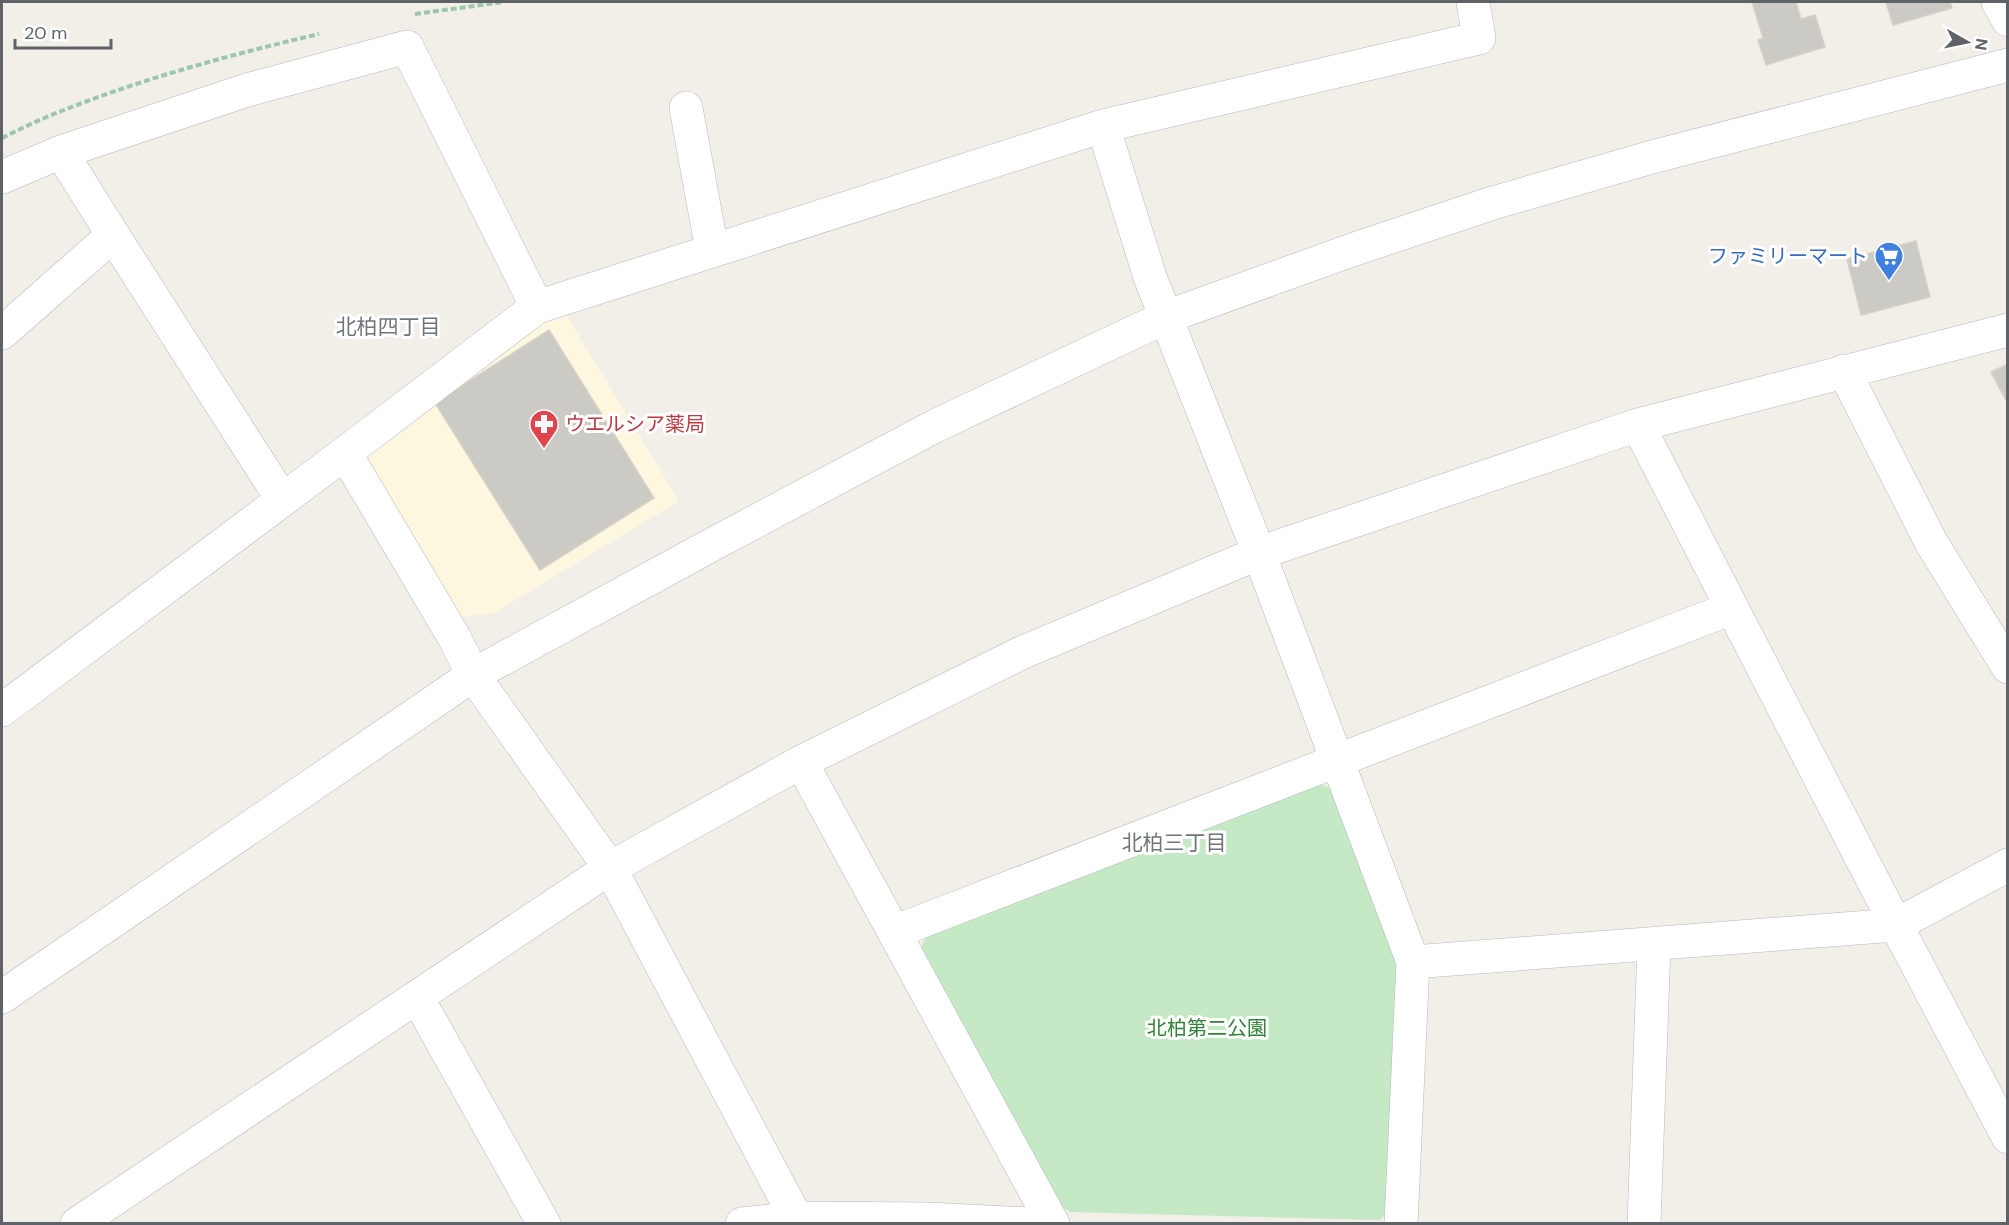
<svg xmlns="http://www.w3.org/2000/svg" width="2009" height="1225" viewBox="0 0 2009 1225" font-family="'DM Sans','Noto Sans JP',sans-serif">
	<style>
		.commercial { fill: #fef7e0 }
		.green { fill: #c5e8c5 }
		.building { fill: #cccac5; stroke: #d6d1c6; stroke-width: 1.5 }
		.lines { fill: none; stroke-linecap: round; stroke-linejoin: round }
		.minor-casing { stroke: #b5b8bc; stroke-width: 34 }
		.tertiary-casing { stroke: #b5b8bc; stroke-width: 34 }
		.path { stroke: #9cc7a9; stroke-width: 4; stroke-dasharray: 6 3; stroke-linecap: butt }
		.minor { stroke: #fff; stroke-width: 33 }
		.tertiary { stroke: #fff; stroke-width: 33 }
		.labels { text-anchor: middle; stroke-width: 6; stroke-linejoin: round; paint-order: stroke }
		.shop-label { font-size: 20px; fill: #366cbe; stroke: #fff; text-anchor: end }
		.health-label { font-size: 20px; fill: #be3a42; stroke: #fff; text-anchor: start }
		.park-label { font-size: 20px; fill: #348238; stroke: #fff }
		.neighbourhood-label { font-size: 21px; fill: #70757a; stroke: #fff }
	</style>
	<rect width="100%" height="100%" fill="#f1efe8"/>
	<!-- commercial -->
	<path class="commercial" d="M 565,313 L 679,501 L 494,613 L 460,617 L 362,469 L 364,448 L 534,325 Z"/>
	<!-- green -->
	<path class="green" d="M 1319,783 L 1334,791 L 1397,964 L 1389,1212 L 1379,1220 L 1070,1212 L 1054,1201 L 920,950 L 926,936 Z"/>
	<!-- building -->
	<path class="building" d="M 1752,2 L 1796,2 L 1801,19 L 1815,15 L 1825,47 L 1766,65 L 1758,40 L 1763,38 Z
		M 1886,2 L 1950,2 L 1952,8 L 1893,25 Z
		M 1916,241 L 1930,297 L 1861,315 L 1847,259 Z
		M 549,330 L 654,498 L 540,570 L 435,403 Z
		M 2008,364 L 2008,404 L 1991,372 Z"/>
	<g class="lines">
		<!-- minor casing -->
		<g class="minor-casing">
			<path id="minor" d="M 686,108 L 712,250
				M 2,177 L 61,152 L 247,90 L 407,47 L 537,307
				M 113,235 L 282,499
				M 2,333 L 113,235 L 61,152
				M 1844,371 L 1931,542 L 2008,667
				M 1732,608 L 1896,925 L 2008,865
				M 2,710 L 345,453
				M 894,932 L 801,762 L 1021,653 L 1259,553 L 1150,277 L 1103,126
				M 1413,962 L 1259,553 L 1638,425
				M 417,997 L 544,1224
				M 77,1224 L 610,868 L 801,762
				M 742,1224 L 796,1218 L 610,868 L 473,675 L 454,637 L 345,453 L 537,307 L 1103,126 L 1479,38 L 1473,2
				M 797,1224 L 796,1218 L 928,1219 L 1029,1224
				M 1053,1224 L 894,932 L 1732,608 L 1638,425 L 2008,330
				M 1401,1224 L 1413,962 L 1896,925 L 2008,1137
				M 1644,1224 L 1654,945"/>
		</g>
		<!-- tertiary casing -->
		<g class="tertiary-casing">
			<path id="tertiary" d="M 1998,2 L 2008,20
				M 2,997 L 473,675 L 715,543 L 935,426 L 1166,317 L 1352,250 L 1493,203 L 1652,157 L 2008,65"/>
		</g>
		<!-- path -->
		<path class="path" d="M 415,14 L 504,2
			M 2,138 C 22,128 43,118 64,110 C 148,77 233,54 319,34"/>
		<!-- minor -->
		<use href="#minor" class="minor"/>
		<!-- tertiary -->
		<use href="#tertiary" class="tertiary"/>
	</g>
	<!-- icons -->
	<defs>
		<g id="supermarket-pin" transform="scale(1.5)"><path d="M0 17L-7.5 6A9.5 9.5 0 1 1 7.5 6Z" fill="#3f7fe0" stroke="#fff"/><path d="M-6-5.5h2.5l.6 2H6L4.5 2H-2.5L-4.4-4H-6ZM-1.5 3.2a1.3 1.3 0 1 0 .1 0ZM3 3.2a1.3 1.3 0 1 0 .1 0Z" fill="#fff"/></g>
		<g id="pharmacy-pin" transform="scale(1.5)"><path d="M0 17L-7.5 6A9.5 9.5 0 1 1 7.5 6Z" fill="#e0444e" stroke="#fff"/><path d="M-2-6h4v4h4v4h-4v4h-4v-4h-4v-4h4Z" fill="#fff"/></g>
	</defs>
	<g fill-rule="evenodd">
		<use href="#supermarket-pin" x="1889" y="256"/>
		<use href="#pharmacy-pin" x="544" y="424"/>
	</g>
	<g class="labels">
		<!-- shop labels -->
		<g class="shop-label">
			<text x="1868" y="263">ファミリーマート</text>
		</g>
		<!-- health labels -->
		<g class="health-label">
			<text x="565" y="431">ウエルシア薬局</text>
		</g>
		<!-- park labels -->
		<g class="park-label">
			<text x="1207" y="1035">北柏第二公園</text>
		</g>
		<!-- neighbourhood labels -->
		<g class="neighbourhood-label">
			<text x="388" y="334">北柏四丁目</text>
			<text x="1174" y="850">北柏三丁目</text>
		</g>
	</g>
	<!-- border -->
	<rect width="2009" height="1225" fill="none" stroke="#5f6368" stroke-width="6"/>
	<!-- north arrow -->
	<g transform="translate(1967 42) rotate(99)" stroke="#ffffff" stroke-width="4.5" paint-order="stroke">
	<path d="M0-4.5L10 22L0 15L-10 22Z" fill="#5f6368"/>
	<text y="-9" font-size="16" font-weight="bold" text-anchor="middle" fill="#5f6368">N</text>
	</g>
	<!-- scale -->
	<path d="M15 39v9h96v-9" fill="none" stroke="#5f6368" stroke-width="3"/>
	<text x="24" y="39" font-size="18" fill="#5f6368" stroke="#ffffff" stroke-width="4.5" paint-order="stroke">20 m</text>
</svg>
